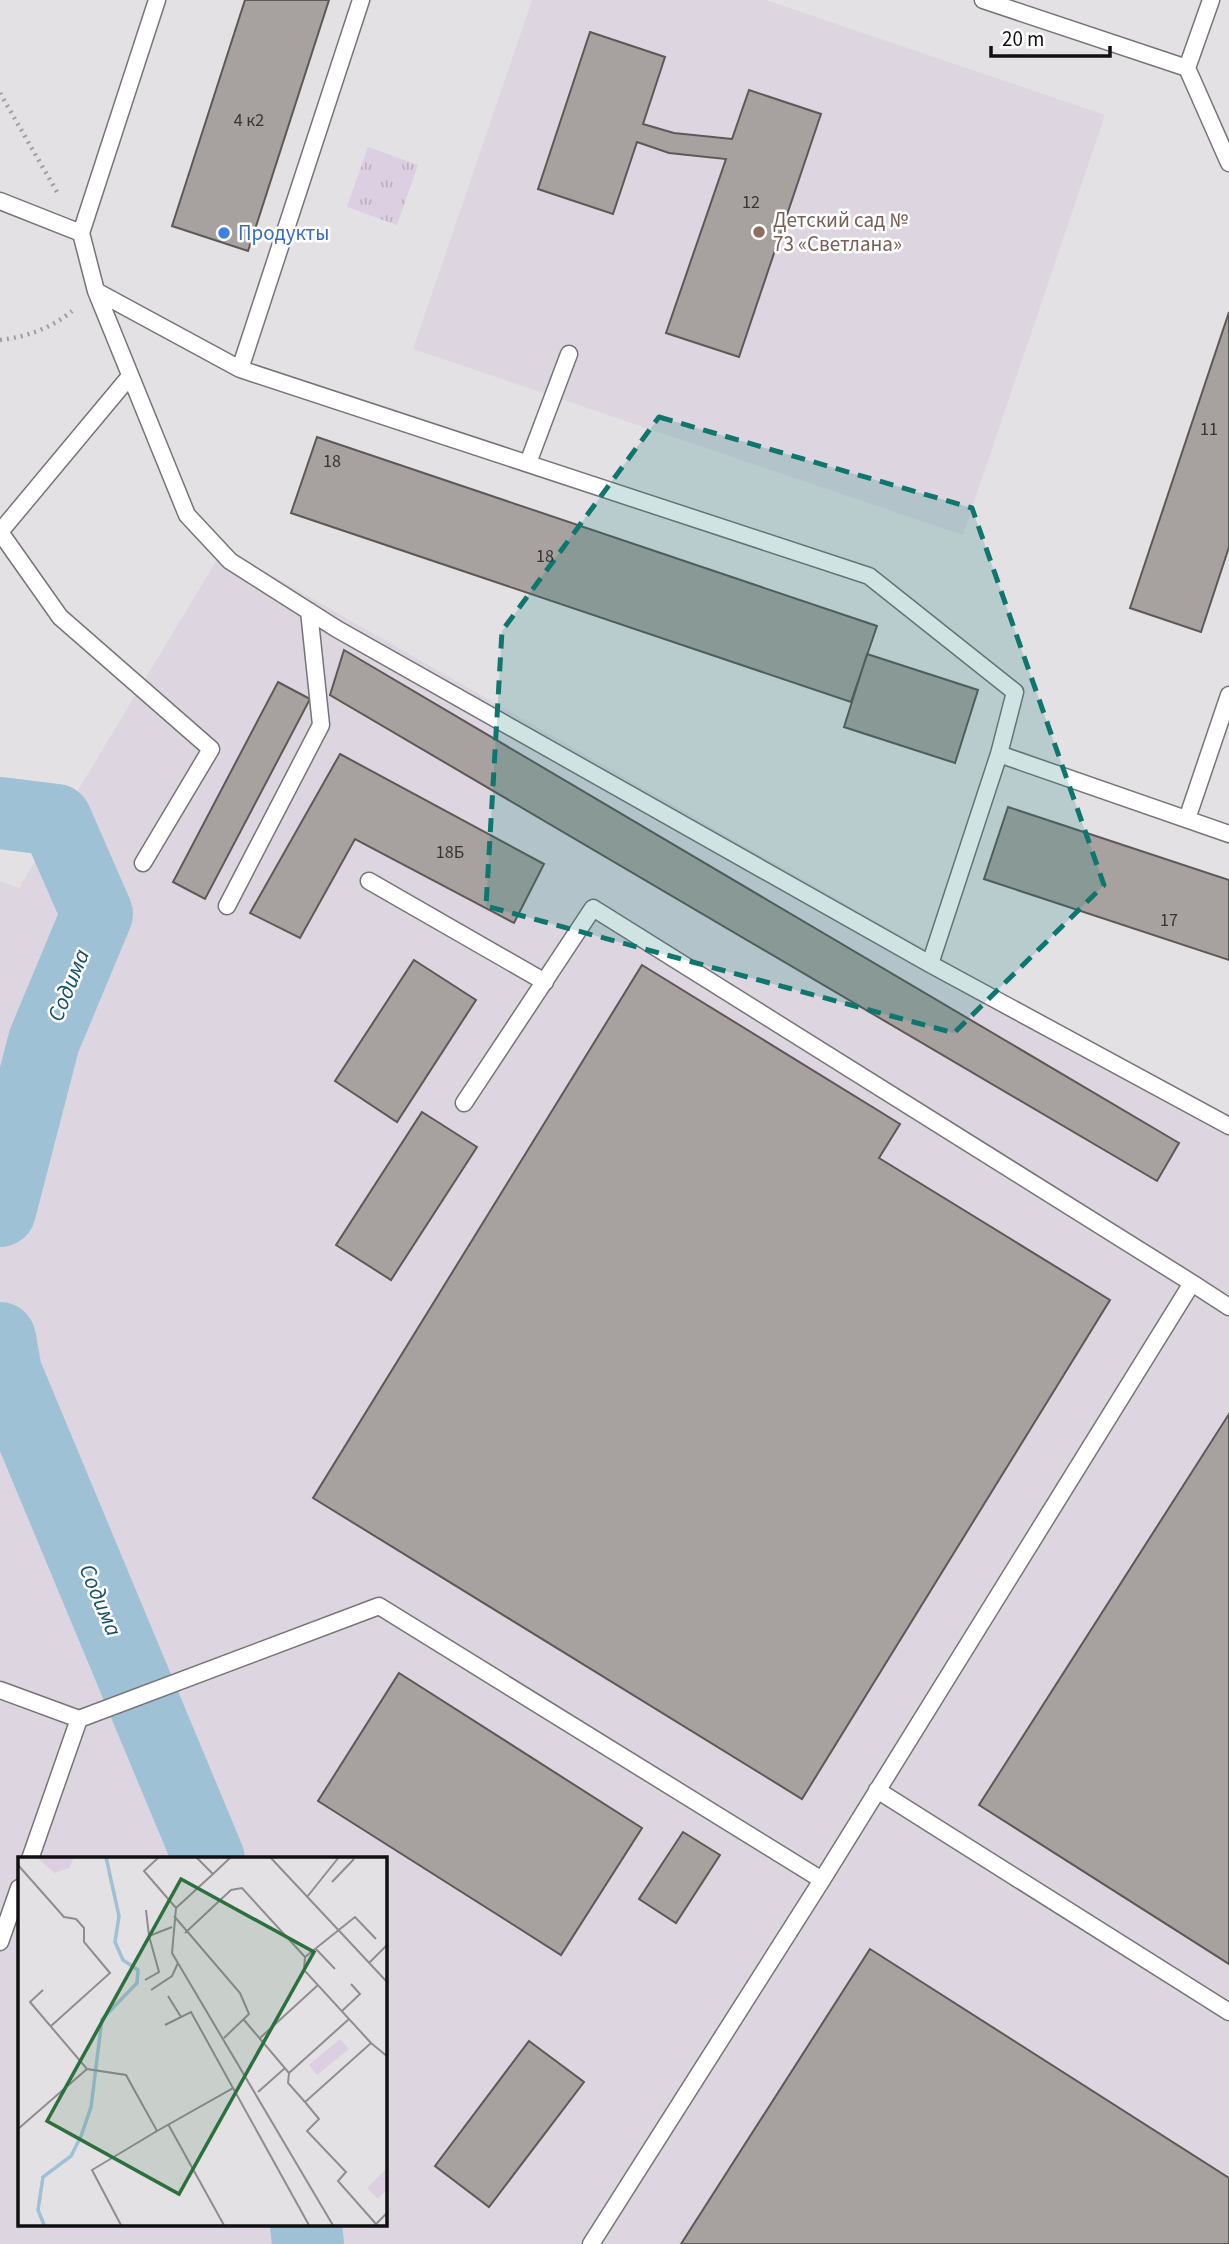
<svg xmlns="http://www.w3.org/2000/svg" width="1229" height="2244" viewBox="0 0 1229 2244" font-family="'Source Sans 3',sans-serif">
	<style>
		.built { fill: #ddd6e1; fill-rule: evenodd }
		.park { fill: url(#park-tufts) }
		.lines { fill: none; stroke-linecap: round; stroke-linejoin: round }
		.river { stroke: #9fc1d6; stroke-width: 72 }
		.building { fill: #a7a2a0; stroke: #5d5957; stroke-width: 2 }
		.lane-casing { stroke: #777478; stroke-width: 19 }
		.path { stroke: #a19fa2; stroke-width: 4.5; stroke-dasharray: 2 5; stroke-linecap: butt }
		.lane { stroke: #fff; stroke-width: 16 }
		.marked { fill: #0f766e; fill-opacity: 0.2; stroke: #0f766e; stroke-width: 5; stroke-dasharray: 14 9; stroke-linejoin: round }
		.education-dot { fill: #8d6e63; stroke: #fff; stroke-width: 2.5 }
		.shop-dot { fill: #3f7fe0; stroke: #fff; stroke-width: 2.5 }
		.labels { text-anchor: middle; stroke-width: 5; stroke-linejoin: round; paint-order: stroke }
		.number-label { font-size: 18px; fill: #363435 }
		.education-label { font-size: 21px; fill: #785e54; stroke: #fff; text-anchor: start }
		.shop-label { font-size: 21px; fill: #366cbe; stroke: #fff; text-anchor: start }
		.water-label { font-size: 23px; font-style: italic; fill: #124f6d; stroke: #fff }
		.inset-river { fill: none; stroke: #9fc1d6; stroke-width: 3.5 }
		.inset-road { fill: none; stroke: #8f8d90; stroke-width: 2 }
		.view { fill: #2c713d; fill-opacity: 0.15; stroke: #2c713d; stroke-width: 3.5 }
		.inset-edge { fill: none; stroke: #100f11; stroke-width: 3.5 }
	</style>
	<defs>
		<pattern id="park-tufts" width="24" height="20" patternUnits="userSpaceOnUse" patternTransform="scale(1.75)"><rect width="24" height="20" fill="#dccfe2"/><path d="M3 7l-1-3M5 7V3M7 7l1-3M15 17l-1-3M17 17v-4M19 17l1-3" fill="none" stroke="#bcb1c1"/></pattern>
	</defs>
	<rect width="100%" height="100%" fill="#e4e1e5"/>
	<!-- built -->
	<path class="built" d="M 532,0 L 766,0 L 1105,115 L 963,535 L 413,349 Z
		M 224,548 L 1229,1123 L 1229,2244 L 0,2244 L 0,881 L 19,888 ZM 19,1859 L 385,1859 L 385,2225 L 19,2225 Z"/>
	<!-- park -->
	<path class="park" d="M 368,147 L 418,165 L 397,225 L 347,207 Z"/>
	<g class="lines">
		<!-- river -->
		<path class="river" d="M 0,813 L 56,820 L 97,914 L 44,1041 L 0,1211
			M 0,1338 L 6,1372 L 209,1859
			M 306,2225 L 308,2244"/>
	</g>
	<!-- building -->
	<path class="building" d="M 245,0 L 329,0 L 248,251 L 172,226 Z
		M 590,32 L 665,57 L 643,124 L 674,133 L 732,139 L 749,90 L 821,114 L 739,357 L 666,333 L 726,159 L 669,153 L 637,142 L 613,214 L 538,189 Z
		M 1229,312 L 1229,547 L 1201,632 L 1130,608 Z
		M 317,437 L 877,626 L 851,702 L 291,513 Z
		M 344,650 L 1179,1143 L 1157,1181 L 330,695 Z
		M 867,654 L 978,690 L 955,763 L 844,727 Z
		M 278,682 L 310,699 L 205,899 L 173,882 Z
		M 340,754 L 544,864 L 514,923 L 355,839 L 300,938 L 250,913 Z
		M 1008,807 L 1229,880 L 1229,960 L 984,879 Z
		M 414,960 L 476,1000 L 397,1122 L 335,1081 Z
		M 642,965 L 900,1124 L 879,1158 L 1110,1300 L 802,1799 L 313,1498 Z
		M 422,1112 L 477,1147 L 391,1280 L 336,1245 Z
		M 1229,1414 L 1229,1964 L 979,1805 Z
		M 399,1673 L 642,1828 L 561,1955 L 318,1801 Z
		M 683,1832 L 720,1855 L 676,1923 L 639,1899 Z
		M 870,1949 L 1229,2178 L 1229,2244 L 681,2244 Z
		M 529,2041 L 584,2082 L 489,2207 L 435,2166 Z"/>
	<g class="lines">
		<!-- lane casing -->
		<g class="lane-casing">
			<path id="lane" d="M 157,0 L 81,233 L 96,291 L 187,515 L 230,561 L 337,629 L 930,964 L 1229,1126
				M 983,0 L 1187,68
				M 1211,0 L 1187,68 L 1229,163
				M 0,201 L 81,233
				M 96,291 L 240,369 L 869,576 L 1015,692 L 999,754 L 930,964
				M 240,369 L 361,0
				M 528,463 L 569,354
				M 0,532 L 60,617 L 211,749 L 143,863
				M 0,532 L 130,376
				M 999,754 L 1229,834
				M 1187,819 L 1229,695
				M 369,881 L 545,982
				M 227,906 L 321,725 L 309,611
				M 1192,1283 L 1229,1307
				M 0,1690 L 79,1719 L 379,1606 L 822,1880 L 1192,1283 L 593,908 L 464,1103
				M 877,1790 L 1229,2012
				M 30,1859 L 79,1719
				M 0,1942 L 19,1888
				M 591,2244 L 822,1880"/>
		</g>
		<!-- path -->
		<path class="path" d="M 0,93 L 57,192
			M 0,340 C 26,337 52,328 72,311"/>
		<!-- lane -->
		<use href="#lane" class="lane"/>
	</g>
	<!-- marked area -->
	<path class="marked" d="M 659,417 L 972,508 L 1104,885 L 954,1033 L 486,906 L 502,631 Z"/>
	<!-- markers -->
	<circle class="education-dot" cx="759" cy="232" r="7"/>
	<circle class="shop-dot" cx="224" cy="233" r="7"/>
	<g class="labels">
		<!-- number labels -->
		<g class="number-label">
			<text x="249" y="126">4 к2</text>
			<text x="751" y="208">12</text>
			<text x="1209" y="435">11</text>
			<text x="332" y="467">18</text>
			<text x="545" y="562">18</text>
			<text x="450" y="858">18Б</text>
			<text x="1169" y="926">17</text>
		</g>
		<!-- education labels -->
		<g class="education-label">
			<text x="773" y="227">Детский сад №<tspan x="773" dy="24">73 «Светлана»</tspan></text>
		</g>
		<!-- shop labels -->
		<g class="shop-label">
			<text x="238" y="240">Продукты</text>
		</g>
		<!-- water labels -->
		<g class="water-label">
			<text transform="translate(68 985) rotate(-68)" y="8">Содима</text>
			<text transform="translate(101 1600) rotate(67)" y="8">Содима</text>
		</g>
	</g>
	<!-- overview -->
	<g transform="translate(18 1857)">
		<rect width="369" height="369" fill="#e4e1e5"/>
		<path d="M 322,182 L 331,192 L 299,218 L 291,208 Z" fill="#dccfe2"/>
		<path d="M 18,0 L 56,0 L 51,11 L 37,16 ZM 369,311 L 369,332 L 360,342 L 349,331 Z" fill="#dccfe2"/>
		<path class="inset-river" d="M 27,370 L 20,353 L 25,320 L 53,299 L 63,279 L 73,250 L 84,162 L 119,126 L 120,113 L 105,103 L 97,85 L 101,59 L 88,0"/>
		<path class="inset-road" d="M 141,0 L 126,14 L 158,51M 178,0 L 195,17 L 213,0M 252,0 L 370,126M 0,8 L 46,60 L 58,62 L 66,71 L 66,85 L 92,116 L 33,169M 195,17 L 158,51 L 154,96 L 316,370M 314,25 L 336,2M 289,40 L 321,0M 128,53 L 131,79 L 154,70M 156,59 L 222,136 L 231,157 L 206,181M 167,76 L 213,33 L 224,31 L 287,100M 297,91 L 317,112M 351,106 L 370,87M 127,123 L 141,115 L 131,79M 25,133 L 12,145 L 69,212 L 108,218 L 139,274 L 215,231 L 173,155 L 147,168M 133,133 L 154,119 L 160,106M 150,139 L 163,160M 324,154 L 342,137 L 333,127M 226,163 L 271,216M 242,181 L 300,128M 353,186 L 286,113 L 287,100 L 337,60 L 358,82M 370,200 L 353,186 L 287,245 L 301,262 L 289,274 L 328,315 L 320,324 L 358,367 L 370,355M 215,231 L 292,370M 240,235 L 267,211M 287,245 L 270,226 L 271,216 L 331,162M 150,267 L 207,370M 0,272 L 69,212M 104,370 L 74,313 L 139,274"/>
		<path class="view" d="M 163,22 L 296,95 L 161,337 L 29,264 Z"/>
		<rect width="369" height="369" class="inset-edge"/>
	</g>
	<!-- scale -->
	<path d="M991 46v10h119v-10" fill="none" stroke="#100f11" stroke-width="3.5"/>
	<text x="1002" y="46" font-size="21" fill="#100f11" stroke="#ffffff" stroke-width="5" paint-order="stroke">20 m</text>
</svg>
